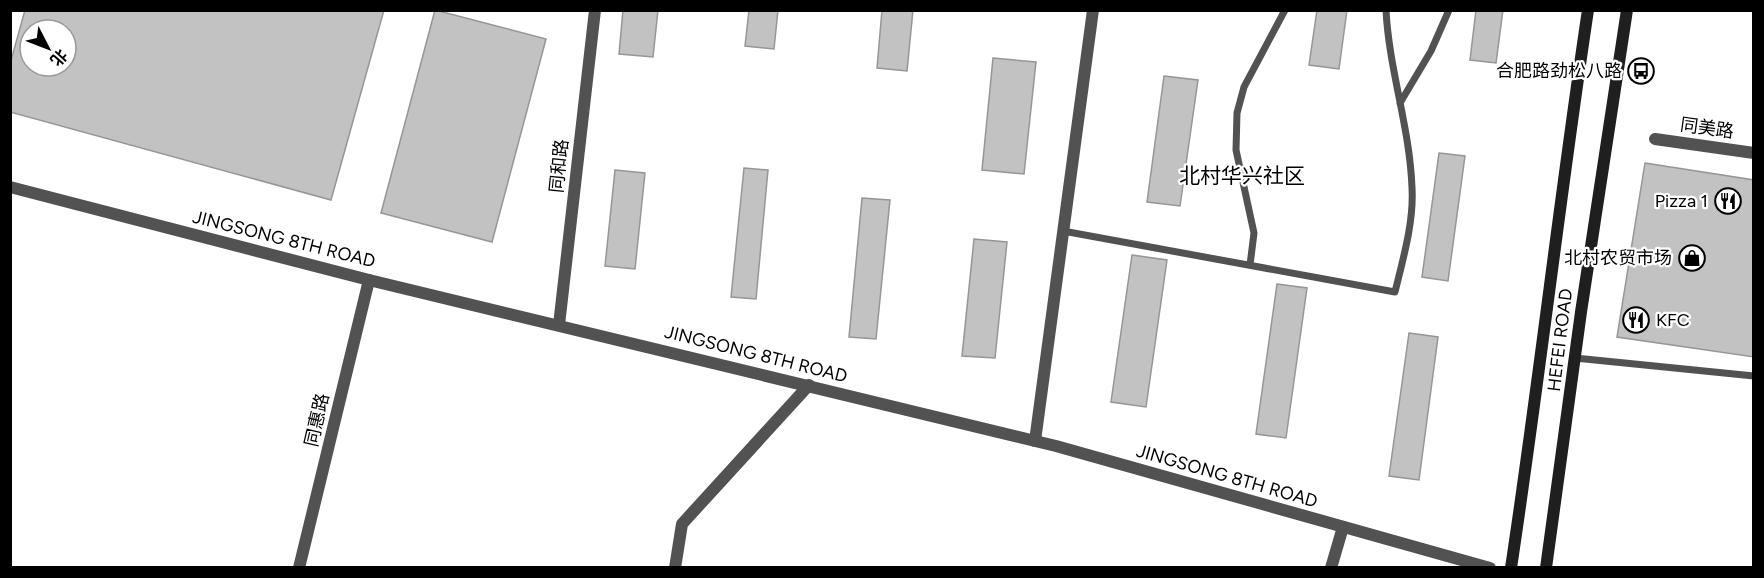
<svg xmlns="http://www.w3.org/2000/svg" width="1764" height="578" viewBox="0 0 1764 578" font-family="Figtree,'Noto Sans SC',sans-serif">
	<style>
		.building { fill: #c2c2c2; stroke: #969696; stroke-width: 1.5; fill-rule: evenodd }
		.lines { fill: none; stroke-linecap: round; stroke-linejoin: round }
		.service { stroke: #525252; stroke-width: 7 }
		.minor { stroke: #525252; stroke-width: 12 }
		.tertiary { stroke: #525252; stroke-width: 12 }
		.secondary { stroke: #1f1f1f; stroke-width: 12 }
		.labels { text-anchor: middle; stroke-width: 4.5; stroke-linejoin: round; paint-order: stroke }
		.poi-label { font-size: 18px; fill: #000; stroke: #fff; text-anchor: end }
		.street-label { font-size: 18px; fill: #000; stroke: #fff }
		.quarter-label { font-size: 21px; fill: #000; stroke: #fff }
	</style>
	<rect width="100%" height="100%" fill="#fff"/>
	<!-- building -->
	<path class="building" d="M 25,10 L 384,10 L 331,200 L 10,112 L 10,64 ZM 30,30 L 66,30 L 66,66 L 30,66 Z
		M 435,10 L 546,39 L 492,242 L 381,213 Z
		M 623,10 L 658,10 L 653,57 L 619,54 Z
		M 749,10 L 778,10 L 774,49 L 745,46 Z
		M 882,10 L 913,10 L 907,71 L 877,68 Z
		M 1317,10 L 1347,10 L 1339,69 L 1309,65 Z
		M 1476,10 L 1503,10 L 1496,63 L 1470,60 Z
		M 993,58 L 1036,62 L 1024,174 L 982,170 Z
		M 1164,76 L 1198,80 L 1180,206 L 1147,202 Z
		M 1439,153 L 1465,156 L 1448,281 L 1422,277 Z
		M 1645,163 L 1754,180 L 1754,357 L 1617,337 Z
		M 744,168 L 768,170 L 756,299 L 731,297 Z
		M 615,170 L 645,173 L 635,269 L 605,266 Z
		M 862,198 L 890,200 L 876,339 L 849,337 Z
		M 974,239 L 1007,242 L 995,358 L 962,356 Z
		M 1132,255 L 1167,260 L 1146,407 L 1111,402 Z
		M 1277,284 L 1307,288 L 1286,438 L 1256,434 Z
		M 1409,333 L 1438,337 L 1419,480 L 1389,476 Z"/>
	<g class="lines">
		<!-- service -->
		<path class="service" d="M 1400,103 L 1431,51 L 1449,10
			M 1063,231 L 1395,292 C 1403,259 1414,222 1412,188 C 1410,128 1389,70 1386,10
			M 1250,265 L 1254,233 L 1236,150 L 1237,113 L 1244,87 L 1285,10
			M 1575,358 L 1754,376"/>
		<!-- minor -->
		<path class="minor" d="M 1655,139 L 1754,153
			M 559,325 L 595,10
			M 1035,441 L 1093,10
			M 299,568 L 369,280
			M 675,568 L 682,524 L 809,385
			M 1331,568 L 1343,527"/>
		<!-- tertiary -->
		<path class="tertiary" d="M 10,187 L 369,280 L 1056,446 L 1490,568"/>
		<!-- secondary -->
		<path class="secondary" d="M 1511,568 C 1539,382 1560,196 1588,10
			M 1546,568 L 1581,312 L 1627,10"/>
	</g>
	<!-- icons -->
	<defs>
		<g id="bus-ring" transform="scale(1.35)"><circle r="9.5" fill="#fff" stroke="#000" stroke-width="1.5"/><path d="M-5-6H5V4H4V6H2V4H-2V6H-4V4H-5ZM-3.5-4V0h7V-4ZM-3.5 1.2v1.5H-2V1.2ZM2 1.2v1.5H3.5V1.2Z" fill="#000"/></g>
		<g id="restaurant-ring" transform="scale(1.35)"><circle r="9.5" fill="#fff" stroke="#000" stroke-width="1.5"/><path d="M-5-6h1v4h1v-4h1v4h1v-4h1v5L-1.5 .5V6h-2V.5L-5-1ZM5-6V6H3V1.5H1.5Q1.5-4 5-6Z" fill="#000"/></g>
		<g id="shop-ring" transform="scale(1.35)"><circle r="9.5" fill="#fff" stroke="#000" stroke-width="1.5"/><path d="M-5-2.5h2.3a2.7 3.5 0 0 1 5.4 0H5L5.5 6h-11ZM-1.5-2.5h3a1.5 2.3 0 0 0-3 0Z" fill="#000"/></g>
	</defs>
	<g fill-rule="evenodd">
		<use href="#bus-ring" x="1641" y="71"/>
		<use href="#restaurant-ring" x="1728" y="201"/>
		<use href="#shop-ring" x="1692" y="258"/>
		<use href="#restaurant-ring" x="1636" y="320"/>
	</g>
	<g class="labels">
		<!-- poi labels -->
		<g class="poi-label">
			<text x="1622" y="77">合肥路劲松八路</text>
			<text x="1708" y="207">Pizza 1</text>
			<text x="1672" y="264">北村农贸市场</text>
			<text x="1656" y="326" text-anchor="start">KFC</text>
		</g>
		<!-- street labels -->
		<g class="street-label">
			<text transform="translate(1707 128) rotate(8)" y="6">同美路</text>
			<text transform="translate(559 166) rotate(-84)" y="6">同和路</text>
			<text transform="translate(284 239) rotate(14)" y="6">JINGSONG 8TH ROAD</text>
			<text transform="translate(1560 340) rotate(-83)" y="6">HEFEI ROAD</text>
			<text transform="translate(756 354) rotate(14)" y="6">JINGSONG 8TH ROAD</text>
			<text transform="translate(317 420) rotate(-77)" y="6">同惠路</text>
			<text transform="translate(1227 476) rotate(16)" y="6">JINGSONG 8TH ROAD</text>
		</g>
		<!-- quarter labels -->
		<g class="quarter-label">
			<text x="1242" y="183">北村华兴社区</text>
		</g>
	</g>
	<!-- border -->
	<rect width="1764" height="578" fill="none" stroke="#000000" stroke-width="24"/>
	<!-- north arrow -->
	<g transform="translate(48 48) rotate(132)"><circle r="28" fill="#ffffff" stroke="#999999" stroke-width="1.5"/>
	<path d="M0-4.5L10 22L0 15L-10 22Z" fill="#000000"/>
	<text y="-9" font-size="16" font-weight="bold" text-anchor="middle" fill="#000000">北</text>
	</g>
</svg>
